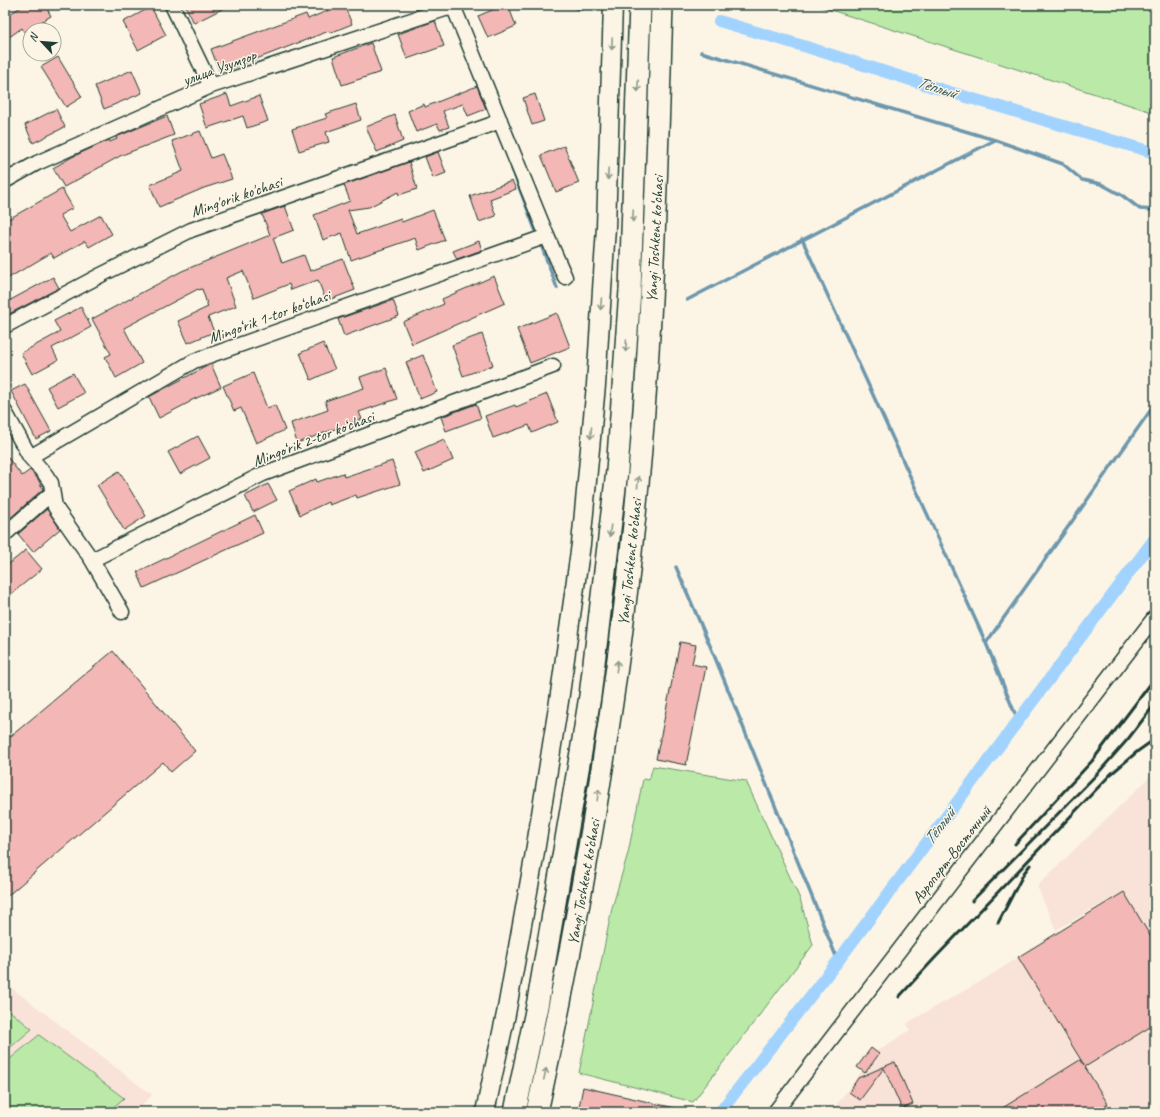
<svg xmlns="http://www.w3.org/2000/svg" width="1160" height="1117" viewBox="0 0 1160 1117" font-family="Caveat,sans-serif">
	<style>
		.built { fill: #f9e2d7 }
		.green { fill: #bae9a8; stroke: #6c936e }
		.lines { fill: none; stroke-linecap: round; stroke-linejoin: round }
		.stream { stroke: #6d97ad; stroke-width: 3.5 }
		.canal { stroke: #a1d3fe; stroke-width: 12 }
		.building { fill: #f3b7b5; stroke: #1f3d34 }
		.minor-casing { stroke: #1f3d34; stroke-width: 17 }
		.major-casing { stroke: #1f3d34; stroke-width: 21 }
		.highway-casing { stroke: #1f3d34; stroke-width: 24 }
		.minor { stroke: #fcf5e5; stroke-width: 14 }
		.major { stroke: #fcf5e5; stroke-width: 18 }
		.highway { stroke: #fcf5e5; stroke-width: 21 }
		.rail { stroke: #1f3d34; stroke-width: 3 }
		.oneway { stroke: #8e998c }
		.labels { text-anchor: middle; stroke-width: 3; stroke-linejoin: round; paint-order: stroke }
		.street-label { font-size: 16px; fill: #1f3d34; stroke: #fcf5e5 }
		.water-label { font-size: 17px; font-style: italic; fill: #395b5c; stroke: #fcf5e5 }
	</style>
	<rect width="100%" height="100%" fill="#fcf5e5"/>
	<filter id="ink" filterUnits="userSpaceOnUse"><feTurbulence type="fractalNoise" baseFrequency=".025" numOctaves="2"/><feDisplacementMap in="SourceGraphic" scale="8" xChannelSelector="R" yChannelSelector="G"/><feConvolveMatrix kernelMatrix="1 2 1 2 8 2 1 2 1" color-interpolation-filters="sRGB"/></filter>
	<g filter="url(#ink)">
		<!-- built -->
		<path class="built" d="M 1155,772 L 1155,1112 L 831,1112 L 877,1051 L 910,1030 L 907,1023 L 978,983 L 1124,891 L 1056,930 L 1037,886 Z
			M 5,983 L 152,1095 L 135,1112 L 5,1112 Z"/>
		<!-- green -->
		<path class="green" d="M 815,5 L 1155,5 L 1155,113 Z
			M 653,766 L 746,781 L 800,899 L 813,945 L 693,1102 L 579,1073 L 612,908 L 628,853 L 643,779 L 649,780 Z
			M 5,1007 L 32,1029 L 5,1052 Z
			M 39,1035 L 124,1098 L 108,1112 L 5,1112 L 5,1063 Z"/>
		<g class="lines">
			<!-- stream -->
			<path class="stream" d="M 568,5 L 581,9
				M 701,52 L 995,140 L 1063,164 L 1082,180 L 1101,184 L 1123,196 L 1140,209 L 1155,210
				M 512,169 L 538,237
				M 802,239 L 986,643 L 1018,721
				M 540,242 L 557,288
				M 687,300 L 995,140
				M 676,567 L 714,655 L 838,961
				M 986,643 L 1155,404"/>
			<!-- canal -->
			<path class="canal" d="M 719,21 L 810,48 L 933,87 L 1155,153
				M 720,1112 L 838,961 L 1155,538"/>
		</g>
		<!-- building -->
		<path class="building" d="M 24,5 L 45,5 L 51,16 L 24,32 L 22,28 L 5,40 L 5,17 Z
			M 185,5 L 230,5 L 194,23 Z
			M 341,5 L 344,5 L 352,24 L 330,33 L 329,31 L 220,73 L 211,49 L 306,14 L 308,19 Z
			M 504,5 L 508,5 L 516,26 L 488,38 L 478,16 Z
			M 151,7 L 166,35 L 138,50 L 123,22 Z
			M 435,21 L 444,46 L 407,59 L 398,34 Z
			M 371,43 L 381,72 L 342,85 L 333,57 Z
			M 58,57 L 82,97 L 66,107 L 41,67 Z
			M 132,70 L 142,93 L 104,109 L 95,86 Z
			M 477,86 L 486,109 L 468,116 L 463,104 L 443,111 L 449,127 L 440,130 L 437,124 L 416,132 L 408,111 L 424,104 L 425,107 Z
			M 227,94 L 231,106 L 259,96 L 268,121 L 247,128 L 243,116 L 207,128 L 199,104 Z
			M 535,94 L 544,121 L 532,125 L 523,98 Z
			M 356,104 L 361,120 L 326,132 L 329,142 L 299,151 L 292,129 L 327,118 L 325,114 Z
			M 56,109 L 65,127 L 33,143 L 25,125 Z
			M 395,115 L 403,141 L 377,152 L 366,127 Z
			M 167,116 L 174,135 L 122,155 L 64,187 L 53,168 L 72,157 L 109,140 L 110,142 L 117,139 L 116,137 Z
			M 200,131 L 211,158 L 222,154 L 232,179 L 204,188 L 159,207 L 150,185 L 183,171 L 172,141 Z
			M 564,146 L 579,183 L 556,192 L 541,155 Z
			M 438,152 L 446,173 L 433,178 L 425,157 Z
			M 409,162 L 417,189 L 399,195 L 398,192 L 369,207 L 348,210 L 357,234 L 401,219 L 402,222 L 433,210 L 445,240 L 419,250 L 415,238 L 351,260 L 342,233 L 323,240 L 314,215 L 350,201 L 344,185 Z
			M 512,181 L 516,189 L 490,199 L 496,216 L 479,222 L 470,196 Z
			M 62,189 L 73,208 L 60,215 L 70,232 L 101,215 L 112,234 L 89,247 L 85,241 L 54,258 L 51,253 L 5,280 L 5,221 Z
			M 285,206 L 294,230 L 273,238 L 282,263 L 304,255 L 310,271 L 343,259 L 355,290 L 326,301 L 318,280 L 291,290 L 289,284 L 254,298 L 243,271 L 226,278 L 236,306 L 208,317 L 214,332 L 188,343 L 178,321 L 208,307 L 202,289 L 199,290 L 198,289 L 124,328 L 142,363 L 116,378 L 105,357 L 111,354 L 92,319 L 182,271 L 270,235 L 262,214 Z
			M 479,241 L 482,250 L 457,259 L 453,251 Z
			M 494,276 L 505,303 L 412,344 L 403,322 L 444,304 L 442,299 Z
			M 53,277 L 59,288 L 5,316 L 5,303 Z
			M 393,300 L 399,316 L 344,336 L 338,319 Z
			M 81,307 L 91,327 L 52,348 L 58,360 L 32,374 L 21,353 L 60,332 L 54,321 Z
			M 557,313 L 570,347 L 530,363 L 517,329 Z
			M 482,334 L 493,365 L 463,376 L 452,345 Z
			M 323,343 L 335,369 L 311,380 L 300,353 Z
			M 423,355 L 437,392 L 420,399 L 406,362 Z
			M 211,364 L 221,387 L 190,401 L 190,402 L 159,418 L 149,397 L 171,385 Z
			M 386,368 L 397,399 L 359,412 L 362,419 L 297,443 L 291,423 L 328,410 L 325,401 L 364,388 L 360,377 Z
			M 73,373 L 84,393 L 58,407 L 47,387 Z
			M 253,373 L 267,408 L 275,405 L 285,430 L 256,443 L 241,408 L 234,411 L 223,386 Z
			M 25,384 L 51,431 L 36,439 L 11,391 Z
			M 547,394 L 558,422 L 532,433 L 529,425 L 493,438 L 485,416 L 515,405 L 516,407 Z
			M 476,404 L 481,418 L 446,431 L 441,417 Z
			M 198,436 L 210,458 L 180,474 L 168,452 Z
			M 444,439 L 453,460 L 424,473 L 415,452 Z
			M 5,454 L 22,476 L 30,470 L 38,479 L 43,489 L 7,521 L 5,518 Z
			M 392,461 L 400,484 L 357,498 L 356,495 L 329,505 L 328,502 L 300,515 L 289,491 L 316,479 L 317,482 L 343,473 L 344,477 Z
			M 119,471 L 146,516 L 124,530 L 97,485 Z
			M 268,484 L 277,500 L 253,512 L 245,496 Z
			M 47,509 L 60,529 L 33,552 L 18,534 Z
			M 255,515 L 263,533 L 144,588 L 137,572 Z
			M 26,550 L 42,569 L 5,599 L 5,567 Z
			M 680,642 L 696,645 L 692,664 L 706,667 L 686,765 L 656,759 Z
			M 113,651 L 195,751 L 171,772 L 163,762 L 5,898 L 5,741 Z
			M 1124,892 L 1155,944 L 1155,1024 L 1085,1067 L 1108,1104 L 1096,1112 L 996,1112 L 1080,1060 L 1084,1065 L 1018,957 Z
			M 871,1048 L 879,1054 L 865,1073 L 857,1067 Z
			M 895,1062 L 913,1104 L 902,1109 L 884,1068 L 860,1100 L 849,1092 L 858,1078 Z
			M 583,1087 L 675,1108 L 675,1112 L 578,1112 Z"/>
		<g class="lines">
			<!-- minor casing -->
			<g class="minor-casing">
				<path id="minor" d="M 172,5 L 211,86
					M 5,181 L 37,163 L 211,86 L 445,9 L 454,8 L 547,236 L 565,277
					M 5,326 L 101,275 L 191,230 L 490,125 L 500,120
					M 5,412 L 30,457 L 45,474 L 51,483 L 55,507 L 92,560 L 122,612
					M 30,457 L 194,361 L 547,236
					M 5,534 L 52,493
					M 92,560 L 263,474 L 553,366
					M 775,1112 L 1155,617"/>
			</g>
			<!-- major casing -->
			<g class="major-casing">
				<path id="major" d="M 485,1112 L 506,1014 L 534,858 L 559,701 L 581,544 L 596,385 L 606,227 L 613,5"/>
			</g>
			<!-- highway casing -->
			<g class="highway-casing">
				<path id="highway" d="M 515,1112 L 538,1001 L 581,752 L 590,696 L 617,471 L 630,290 L 640,5
					M 537,1112 C 580,915 615,716 635,515 C 652,345 657,175 662,5"/>
			</g>
			<!-- minor -->
			<use href="#minor" class="minor"/>
			<!-- major -->
			<use href="#major" class="major"/>
			<!-- highway -->
			<use href="#highway" class="highway"/>
			<!-- rail -->
			<path class="rail" d="M 1015,844 L 1092,761 L 1155,678
				M 972,901 L 1099,772 L 1128,739 L 1155,704
				M 998,923 L 1024,873 L 1030,865
				M 899,997 L 933,960 L 1111,774 L 1138,751 L 1155,739"/>
		</g>
		<!-- one-way arrows -->
		<defs><path id="oneway-shaft" d="M-6 0H5M1.5-3L5.5 0L1.5 3" fill="none" stroke-width="1.6" stroke-linecap="round" stroke-linejoin="round"/></defs>
		<g class="oneway">
			<use href="#oneway-shaft" transform="translate(612 44) rotate(92)"/>
			<use href="#oneway-shaft" transform="translate(638 86) rotate(92)"/>
			<use href="#oneway-shaft" transform="translate(608 174) rotate(92)"/>
			<use href="#oneway-shaft" transform="translate(633 216) rotate(92)"/>
			<use href="#oneway-shaft" transform="translate(601 304) rotate(94)"/>
			<use href="#oneway-shaft" transform="translate(626 346) rotate(94)"/>
			<use href="#oneway-shaft" transform="translate(591 433) rotate(95)"/>
			<use href="#oneway-shaft" transform="translate(638 482) rotate(-85)"/>
			<use href="#oneway-shaft" transform="translate(610 531) rotate(97)"/>
			<use href="#oneway-shaft" transform="translate(617 666) rotate(-83)"/>
			<use href="#oneway-shaft" transform="translate(598 795) rotate(-81)"/>
			<use href="#oneway-shaft" transform="translate(545 1074) rotate(-78)"/>
		</g>
	</g>
	<g class="labels">
		<!-- street labels -->
		<g class="street-label">
			<text transform="translate(219 67) rotate(-20)" y="6">улица Узумзор</text>
			<text transform="translate(236 196) rotate(-19)" y="6">Ming'orik ko'chasi</text>
			<text transform="translate(654 239) rotate(-87)" y="6">Yangi Toshkent ko‘chasi</text>
			<text transform="translate(269 316) rotate(-20)" y="6">Mingo‘rik 1-tor ko‘chasi</text>
			<text transform="translate(313 438) rotate(-21)" y="6">Mingo‘rik 2-tor ko‘chasi</text>
			<text transform="translate(629 562) rotate(-84)" y="6">Yangi Toshkent ko‘chasi</text>
			<text transform="translate(951 854) rotate(-52)" y="6">Аэропорт-Восточный</text>
			<text transform="translate(583 882) rotate(-80)" y="6">Yangi Toshkent ko‘chasi</text>
		</g>
		<!-- water labels -->
		<g class="water-label">
			<text transform="translate(937 87) rotate(17)" y="6">Тёплый</text>
			<text transform="translate(939 826) rotate(-53)" y="6">Тёплый</text>
		</g>
	</g>
	<!-- margin -->
	<rect width="1160" height="1117" fill="none" stroke="#fcf5e5" stroke-width="20"/>
	<rect x="10" y="10" width="1140" height="1097" fill="none" stroke="#1f3d34" stroke-width="1.5" filter="url(#ink)"/>
	<!-- north arrow -->
	<g transform="translate(42 42) rotate(296)"><circle r="19" fill="#fcf5e5" stroke="#a4ab9e"/>
	<path d="M0-3L7 15L0 10L-7 15Z" fill="#1f3d34"/>
	<text y="-6" font-size="11" font-weight="bold" text-anchor="middle" fill="#1f3d34">N</text>
	</g>
</svg>
